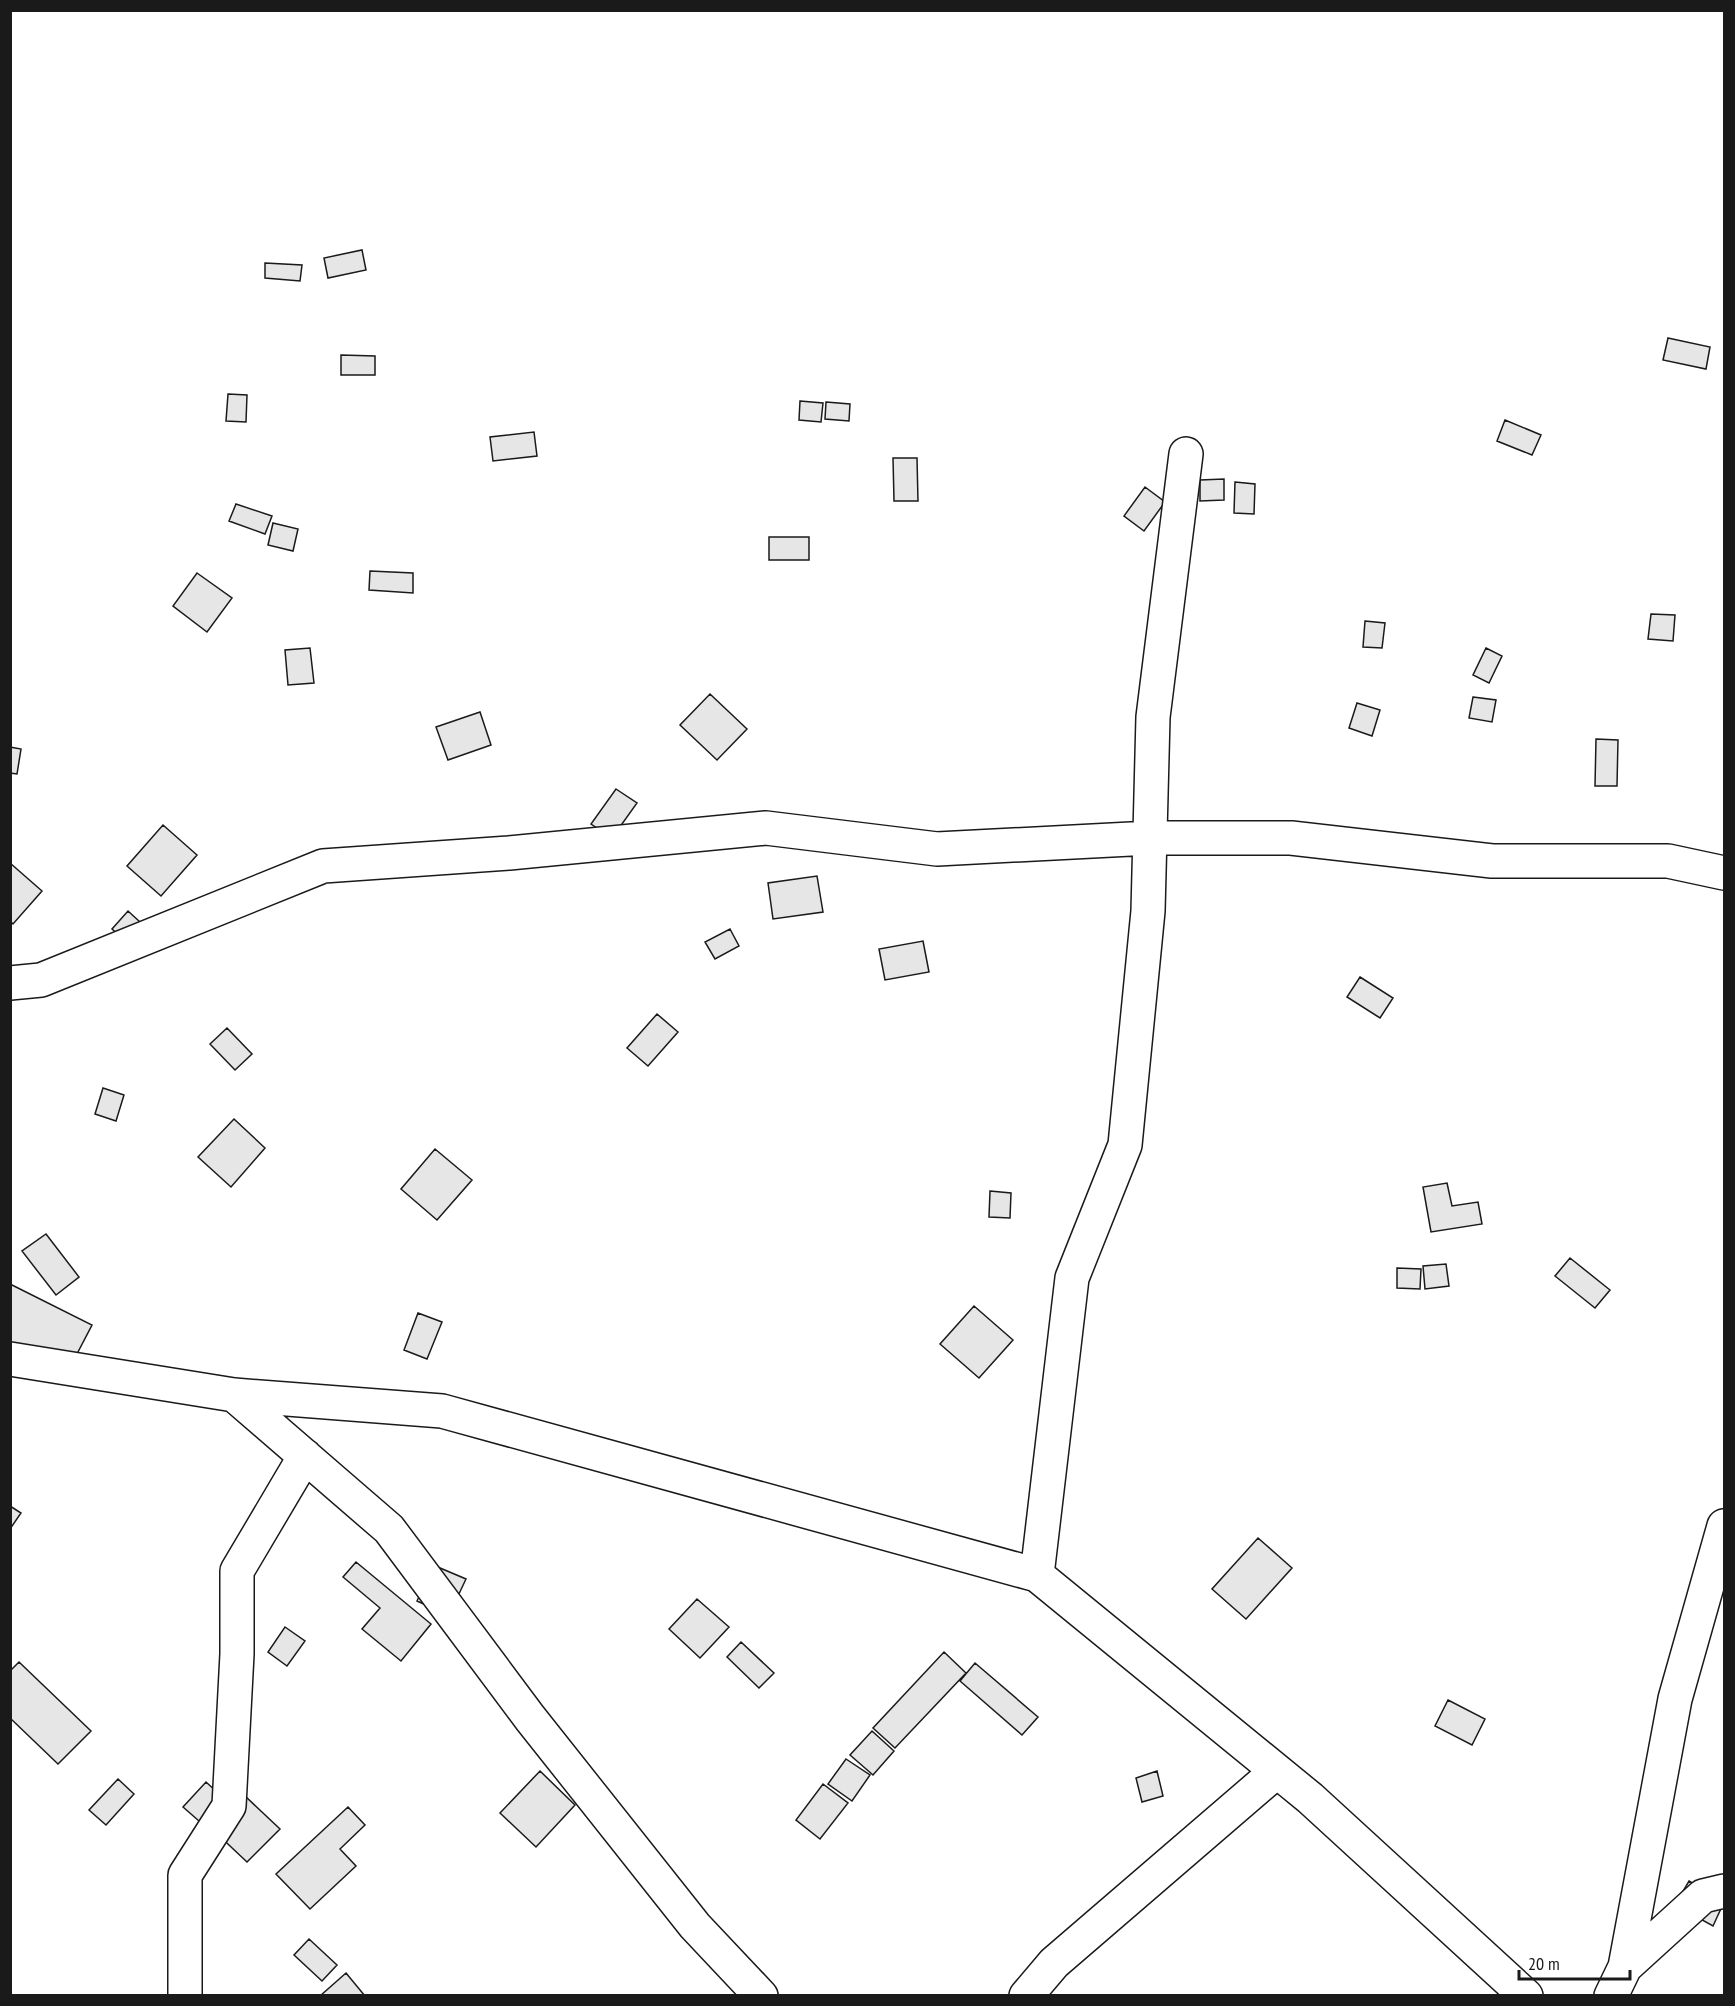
<svg xmlns="http://www.w3.org/2000/svg" width="1735" height="2006" viewBox="0 0 1735 2006" font-family="'PT Sans Narrow',sans-serif">
	<style>
		.building { fill: #e6e6e6; stroke: #1a1a1a; stroke-width: 1.5 }
		.lines { fill: none; stroke-linecap: round; stroke-linejoin: round }
		.minor-casing { stroke: #1a1a1a; stroke-width: 36 }
		.minor { stroke: #fff; stroke-width: 33 }
	</style>
	<rect width="100%" height="100%" fill="#fff"/>
	<!-- building -->
	<path class="building" d="M 362,250 L 366,270 L 328,278 L 324,258 Z
		M 265,263 L 302,265 L 300,281 L 265,278 Z
		M 1668,338 L 1710,347 L 1706,369 L 1663,360 Z
		M 341,355 L 375,356 L 375,375 L 341,375 Z
		M 228,394 L 247,395 L 246,422 L 226,421 Z
		M 800,401 L 823,403 L 821,422 L 799,420 Z
		M 826,402 L 850,404 L 849,421 L 825,419 Z
		M 1505,420 L 1541,435 L 1532,455 L 1497,441 Z
		M 534,432 L 537,456 L 493,461 L 490,437 Z
		M 893,458 L 917,458 L 918,501 L 894,501 Z
		M 1224,479 L 1224,500 L 1200,501 L 1200,480 Z
		M 1235,482 L 1255,484 L 1254,514 L 1234,513 Z
		M 1145,487 L 1165,502 L 1144,531 L 1124,516 Z
		M 236,504 L 272,516 L 265,534 L 229,521 Z
		M 273,523 L 298,529 L 293,551 L 268,545 Z
		M 769,537 L 809,537 L 809,560 L 769,560 Z
		M 370,571 L 413,573 L 413,593 L 369,590 Z
		M 197,573 L 232,598 L 207,632 L 173,606 Z
		M 1651,614 L 1675,615 L 1673,641 L 1648,639 Z
		M 1365,621 L 1385,623 L 1382,648 L 1363,647 Z
		M 310,648 L 314,683 L 288,685 L 285,650 Z
		M 1486,648 L 1502,656 L 1489,683 L 1473,675 Z
		M 710,694 L 747,729 L 717,760 L 680,725 Z
		M 1473,697 L 1496,700 L 1492,722 L 1469,718 Z
		M 1357,703 L 1380,710 L 1372,736 L 1349,728 Z
		M 480,712 L 491,745 L 448,760 L 436,727 Z
		M 1596,739 L 1618,740 L 1617,786 L 1595,786 Z
		M 10,747 L 21,749 L 17,774 L 10,773 Z
		M 616,789 L 637,803 L 612,838 L 591,824 Z
		M 163,825 L 197,855 L 161,896 L 127,866 Z
		M 10,863 L 42,891 L 13,924 L 10,921 Z
		M 817,876 L 823,912 L 773,919 L 768,883 Z
		M 128,911 L 152,933 L 135,950 L 112,929 Z
		M 730,929 L 739,946 L 715,959 L 705,942 Z
		M 923,941 L 929,972 L 885,980 L 879,949 Z
		M 1360,977 L 1393,998 L 1380,1018 L 1347,997 Z
		M 657,1014 L 678,1032 L 648,1066 L 627,1048 Z
		M 227,1028 L 252,1054 L 235,1070 L 210,1044 Z
		M 103,1088 L 124,1095 L 116,1121 L 95,1114 Z
		M 234,1119 L 265,1148 L 231,1187 L 198,1157 Z
		M 435,1149 L 472,1180 L 437,1220 L 401,1189 Z
		M 1447,1183 L 1452,1206 L 1478,1202 L 1482,1224 L 1431,1232 L 1423,1187 Z
		M 990,1191 L 1011,1193 L 1010,1218 L 989,1217 Z
		M 46,1234 L 79,1277 L 56,1295 L 22,1251 Z
		M 1570,1258 L 1610,1290 L 1595,1308 L 1555,1276 Z
		M 1446,1264 L 1449,1286 L 1425,1289 L 1423,1266 Z
		M 1397,1268 L 1421,1269 L 1420,1289 L 1397,1288 Z
		M 10,1284 L 92,1325 L 67,1373 L 10,1345 Z
		M 974,1306 L 1013,1340 L 979,1378 L 940,1344 Z
		M 418,1313 L 442,1322 L 427,1359 L 404,1350 Z
		M 10,1506 L 21,1513 L 10,1529 Z
		M 1258,1538 L 1292,1568 L 1246,1619 L 1212,1589 Z
		M 356,1562 L 431,1624 L 401,1661 L 362,1629 L 380,1608 L 343,1577 Z
		M 433,1565 L 466,1579 L 449,1615 L 417,1601 Z
		M 697,1599 L 729,1627 L 700,1658 L 669,1629 Z
		M 285,1627 L 305,1641 L 287,1666 L 268,1652 Z
		M 741,1642 L 774,1673 L 759,1688 L 727,1657 Z
		M 944,1652 L 966,1673 L 895,1748 L 873,1728 Z
		M 19,1662 L 91,1731 L 58,1764 L 10,1718 L 10,1671 Z
		M 975,1663 L 1038,1717 L 1022,1735 L 960,1681 Z
		M 1448,1700 L 1485,1719 L 1472,1745 L 1435,1726 Z
		M 872,1731 L 894,1751 L 873,1775 L 850,1755 Z
		M 846,1759 L 870,1775 L 852,1801 L 828,1784 Z
		M 540,1771 L 575,1805 L 536,1847 L 500,1813 Z
		M 1157,1771 L 1163,1796 L 1142,1802 L 1136,1778 Z
		M 118,1779 L 134,1794 L 106,1825 L 89,1810 Z
		M 206,1782 L 229,1803 L 207,1828 L 183,1807 Z
		M 823,1784 L 848,1803 L 820,1839 L 796,1820 Z
		M 245,1796 L 280,1829 L 247,1862 L 212,1829 Z
		M 348,1807 L 365,1825 L 340,1849 L 356,1866 L 310,1909 L 276,1874 Z
		M 1689,1881 L 1724,1902 L 1713,1926 L 1675,1905 Z
		M 309,1939 L 337,1965 L 322,1981 L 294,1955 Z
		M 346,1973 L 365,1996 L 320,1996 Z"/>
	<g class="lines">
		<!-- minor casing -->
		<g class="minor-casing">
			<path id="minor" d="M 10,983 L 41,980 L 323,866 L 509,853 L 766,828 L 937,849 L 1150,838 L 1291,838 L 1492,861 L 1668,861 L 1724,873
				M 10,1359 L 234,1395 L 442,1411 L 1037,1575 L 1310,1798 L 1526,1996
				M 234,1395 L 389,1529 L 530,1718 L 695,1926 L 761,1996
				M 1037,1575 L 1072,1278 L 1125,1145 L 1148,911 L 1153,717 L 1186,454
				M 1625,1967 L 1675,1699 L 1724,1526
				M 185,1996 L 185,1875 L 229,1806 L 237,1654 L 237,1571 L 305,1456
				M 1026,1996 L 1054,1963 L 1277,1771
				M 1611,1996 L 1625,1967 L 1703,1896 L 1724,1891"/>
		</g>
		<!-- minor -->
		<use href="#minor" class="minor"/>
	</g>
	<!-- border -->
	<rect width="1735" height="2006" fill="none" stroke="#1a1a1a" stroke-width="24"/>
	<!-- scale -->
	<path d="M1519 1970v9h111v-9" fill="none" stroke="#1a1a1a" stroke-width="3"/>
	<text x="1528" y="1970" font-size="18" fill="#1a1a1a" stroke="#ffffff" stroke-width="4.5" paint-order="stroke">20 m</text>
</svg>
